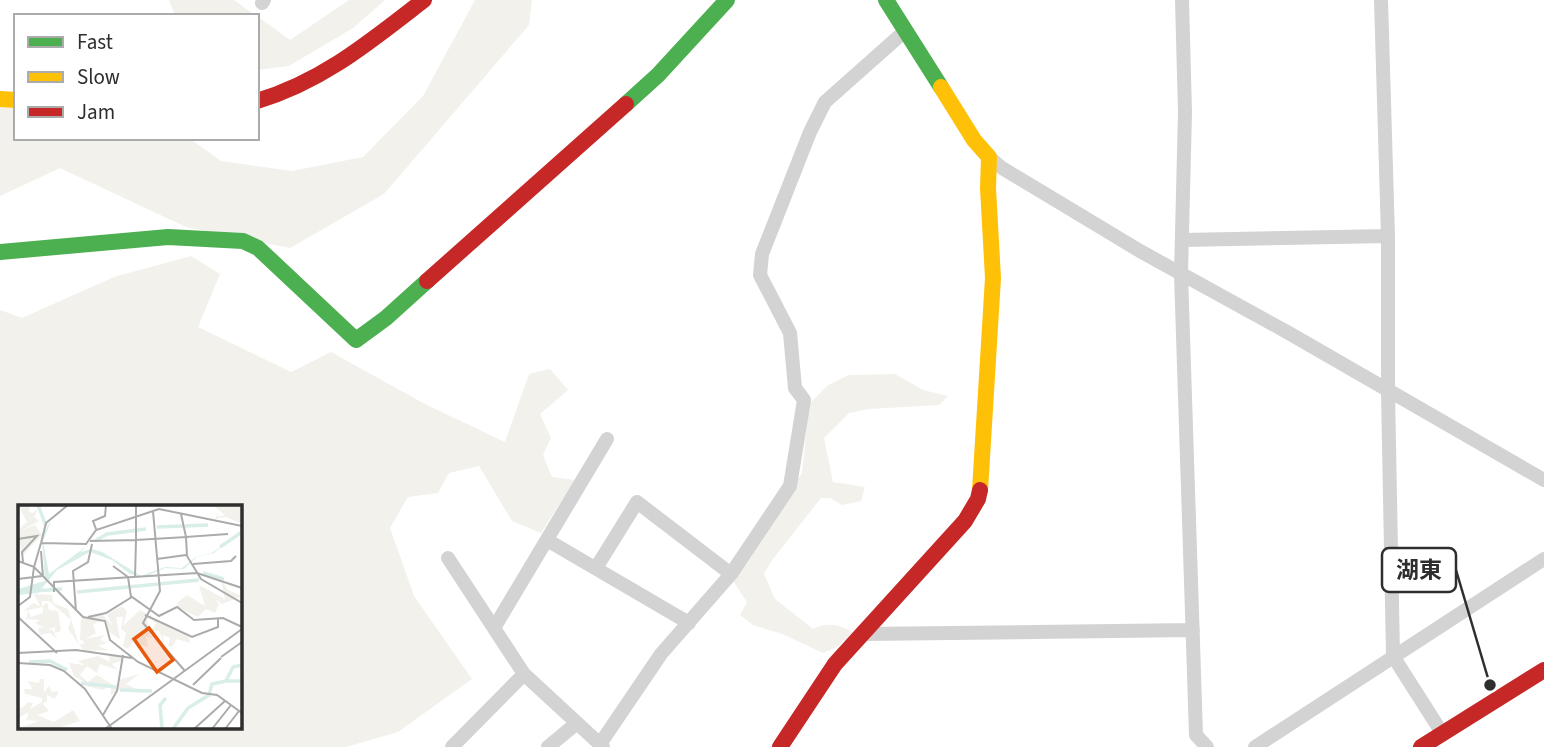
<svg xmlns="http://www.w3.org/2000/svg" width="1544" height="747" viewBox="0 0 1544 747" font-family="'Source Sans 3','Noto Sans JP',sans-serif">
	<style>
		.green { fill: #f2f1eb; fill-rule: evenodd }
		.lines { fill: none; stroke-linecap: round; stroke-linejoin: round }
		.street { stroke: #d3d3d3; stroke-width: 14 }
		.fast { stroke: #4caf50; stroke-width: 16 }
		.slow { stroke: #ffc107; stroke-width: 16 }
		.jam { stroke: #c62828; stroke-width: 16 }
		.inset-river { fill: none; stroke: #d9eee9; stroke-width: 3.5 }
		.inset-road { fill: none; stroke: #ababab; stroke-width: 2 }
		.view { fill: #e8590c; fill-opacity: 0.15; stroke: #e8590c; stroke-width: 3.5 }
		.inset-edge { fill: none; stroke: #2e2e2e; stroke-width: 3.5 }
		.leader { fill: none; stroke: #2e2e2e; stroke-width: 2.5 }
		.callout-dot { fill: #2e2e2e; stroke: #fff; stroke-width: 2.5 }
		.callout { fill: #fff; stroke: #2e2e2e; stroke-width: 2.5 }
		.callout-label { font-size: 23px; text-anchor: middle; font-weight: bold; fill: #2e2e2e }
	</style>
	<rect width="100%" height="100%" fill="#fff"/>
	<!-- green -->
	<path class="green" d="M 169,0 L 234,0 L 256,16 L 175,16 Z
		M 349,0 L 385,0 L 353,28 L 289,66 L 257,70 L 257,16 L 290,40 Z
		M 475,0 L 532,0 L 529,25 L 384,194 L 290,248 L 186,227 L 60,168 L 0,196 L 0,99 L 16,101 L 16,138 L 189,138 L 221,161 L 292,171 L 363,157 L 423,96 Z
		M 191,256 L 220,274 L 198,327 L 291,372 L 331,352 L 425,404 L 505,442 L 529,374 L 550,369 L 568,390 L 540,414 L 551,438 L 543,455 L 552,477 L 575,480 L 541,533 L 512,521 L 479,466 L 449,473 L 438,493 L 408,497 L 390,528 L 414,596 L 472,679 L 398,732 L 346,747 L 0,747 L 0,310 L 22,318 L 114,277 ZM 19,507 L 240,507 L 240,728 L 19,728 Z
		M 895,374 L 923,390 L 948,396 L 939,405 L 869,409 L 849,413 L 824,438 L 833,482 L 865,487 L 861,501 L 842,505 L 830,498 L 821,498 L 772,560 L 764,574 L 775,599 L 813,629 C 827,622 841,624 853,633 L 837,647 L 823,653 L 782,634 L 753,625 L 740,615 L 747,602 L 731,578 L 753,548 L 802,473 L 809,404 L 828,385 L 849,375 Z"/>
	<g class="lines">
		<!-- street -->
		<path class="street" d="M 1182,0 L 1185,112 L 1181,274 L 1196,735 L 1207,747
			M 1381,0 L 1388,236 L 1388,391 L 1393,656 L 1442,733
			M 262,3 L 264,0
			M 989,157 L 1002,168 L 1140,251 L 1287,332 L 1544,480
			M 1182,240 L 1388,236
			M 547,540 L 689,623
			M 448,558 L 524,674 L 603,747
			M 596,568 L 637,502 L 731,574
			M 494,628 L 607,439
			M 864,634 L 1193,630
			M 600,744 L 661,654 L 731,574 L 790,486 L 804,400 L 795,388 L 790,333 L 760,275 L 762,254 L 810,132 L 825,102 L 905,31
			M 452,747 L 524,674
			M 548,747 L 577,723
			M 1255,747 L 1544,559"/>
		<!-- fast -->
		<path class="fast" d="M 886,0 L 941,87
			M 626,104 L 658,75 L 727,0
			M 0,252 L 168,237 L 243,241 L 258,248 L 356,340 L 386,318 L 427,281"/>
		<!-- slow -->
		<path class="slow" d="M 941,87 L 974,140 L 989,157 L 988,188 L 993,278 L 980,490
			M 0,99 L 16,100"/>
		<!-- jam -->
		<path class="jam" d="M 257,101 C 322,82 371,41 424,0
			M 427,281 L 626,104
			M 780,747 L 835,664 L 965,521 L 978,499 L 980,490
			M 1421,747 L 1544,670"/>
	</g>
	<!-- overview -->
	<g transform="translate(18 505)">
		<rect width="224" height="224" fill="#fff"/>
		<path d="M 0,0 L 12,0 L 11,7 L 15,8 L 20,4 L 16,12 L 21,16 L 4,25 L 17,20 L 24,30 L 4,51 L 0,25 L 9,17 ZM 224,0 L 224,19 L 208,12 L 197,14 L 201,6 L 200,12 L 207,10 L 195,0 ZM 203,75 L 210,85 L 224,91 L 204,99 L 197,94 L 201,99 L 197,108 L 188,104 L 180,112 L 161,103 L 159,98 L 169,90 L 187,101 L 181,80 L 207,94 ZM 16,89 L 34,90 L 35,98 L 50,104 L 61,140 L 67,138 L 62,134 L 63,114 L 84,109 L 94,120 L 89,109 L 104,101 L 109,106 L 105,121 L 122,105 L 128,108 L 132,131 L 140,133 L 128,132 L 130,142 L 115,137 L 109,144 L 105,141 L 108,128 L 103,124 L 105,112 L 98,112 L 102,134 L 91,127 L 88,116 L 79,117 L 75,120 L 78,128 L 67,134 L 86,130 L 82,135 L 89,138 L 80,141 L 90,145 L 66,146 L 50,124 L 53,115 L 31,96 L 24,96 L 24,102 L 29,97 L 31,105 L 40,106 L 43,126 L 37,128 L 37,122 L 30,125 L 35,125 L 39,134 L 32,128 L 22,130 L 20,123 L 25,122 L 17,118 L 22,115 L 8,114 L 10,106 L 13,112 L 25,108 L 25,102 L 6,106 L 15,98 L 22,101 ZM 130,113 L 171,132 L 172,138 L 159,134 L 154,142 L 150,141 L 152,133 L 145,130 L 146,138 L 141,126 L 133,127 L 138,118 ZM 80,151 L 92,157 L 91,151 L 103,151 L 103,156 L 94,159 L 100,165 L 82,159 L 79,168 L 69,161 L 62,170 L 70,177 L 79,170 L 98,182 L 103,177 L 100,175 L 121,169 L 108,179 L 122,186 L 100,185 L 93,190 L 93,180 L 85,185 L 64,180 L 68,178 L 56,171 L 51,158 L 66,160 L 60,156 ZM 22,174 L 26,174 L 26,188 L 31,181 L 34,187 L 41,186 L 37,194 L 29,190 L 29,197 L 24,198 L 31,206 L 19,210 L 36,217 L 55,205 L 62,216 L 36,224 L 4,222 L 21,216 L 8,215 L 11,207 L 0,213 L 0,197 L 3,204 L 10,197 L 15,198 L 12,204 L 24,197 L 24,193 L 7,189 L 6,184 L 15,184 L 9,176 L 21,178 Z" fill="#f2f1eb"/>
		<path d="M 33,16 L 25,36 L 31,69 L 70,40 L 62,47 L 74,44 L 84,47 L 123,71 L 147,62 L 164,63 L 178,52 L 194,48 L 210,36 L 196,48 L 179,52 L 166,64 L 147,63 L 126,72 L 112,69 L 94,55 L 72,47 L 39,65 L 20,88 L 0,90 L 0,84 L 27,76 L 24,30 Z" fill="#d9eee9"/>
		<path class="inset-river" d="M 20,0 L 28,21M 167,21 L 190,20M 139,22 L 165,21M 77,36 L 89,29 L 128,24M 202,42 L 224,27M 185,68 L 206,74M 16,86 L 44,84M 59,87 L 181,75M 11,157 L 32,156 L 49,165M 224,160 L 215,162 L 208,176 L 224,176M 63,178 L 98,182M 102,185 L 134,186M 144,223 L 142,200 L 148,193M 155,224 L 170,203 L 191,190 L 194,179 L 208,176"/>
		<path class="inset-road" d="M 118,0 L 118,35 L 168,32 L 169,51 L 183,74 L 224,98M 135,6 L 142,86 L 125,118 L 167,166M 163,9 L 168,32 L 210,29M 78,24 L 75,16 L 87,11 L 88,0M 0,34 L 19,31 L 4,47 L 5,57M 72,36 L 118,35 L 117,73M 23,38 L 28,18 L 50,0M 23,46 L 25,72M 139,54 L 168,50M 0,56 L 16,62 L 23,38 L 68,39 L 78,25 L 141,4 L 224,21M 175,59 L 213,56 L 218,51M 95,61 L 110,72 L 113,92M 16,62 L 65,112 L 87,116 L 92,135 L 120,157 L 184,188 L 199,190 L 224,208M 0,74 L 24,71M 36,87 L 36,77 L 179,68 L 224,83M 0,101 L 12,92 L 16,62M 58,106 L 55,66 L 70,57 L 74,39M 127,110 L 174,132 L 200,122 L 200,113M 0,112 L 39,148M 70,112 L 88,108 L 114,92 L 141,111 L 159,102 L 176,115 L 205,113 L 224,122M 0,148 L 58,145 L 114,153M 203,152 L 224,137M 0,158 L 32,160 L 46,166 L 67,184 L 94,224M 175,180 L 203,153M 85,210 L 99,186 L 105,150M 87,224 L 224,124M 176,224 L 207,196M 194,224 L 213,200M 207,224 L 221,206"/>
		<path class="view" d="M 131,123 L 155,155 L 139,167 L 116,134 Z"/>
		<rect width="224" height="224" class="inset-edge"/>
	</g>
	<!-- callouts -->
	<path class="leader" d="M1490 685L1456 570"/>
	<circle class="callout-dot" cx="1490" cy="685" r="7"/>
	<rect class="callout" x="1382" y="548" width="74" height="44" rx="7"/>
	<g class="callout-label">
		<text x="1419" y="578">湖東</text>
	</g>
	<!-- legend -->
	<rect x="14" y="14" width="245" height="126" fill="#ffffff" stroke="#ababab" stroke-width="2"/>
	<rect x="28" y="37" width="35" height="10" fill="#4caf50" stroke="#ababab" stroke-width="2"/>
	<text x="77" y="49" font-size="21" fill="#2e2e2e">Fast</text>
	<rect x="28" y="72" width="35" height="10" fill="#ffc107" stroke="#ababab" stroke-width="2"/>
	<text x="77" y="84" font-size="21" fill="#2e2e2e">Slow</text>
	<rect x="28" y="107" width="35" height="10" fill="#c62828" stroke="#ababab" stroke-width="2"/>
	<text x="77" y="119" font-size="21" fill="#2e2e2e">Jam</text>
</svg>
